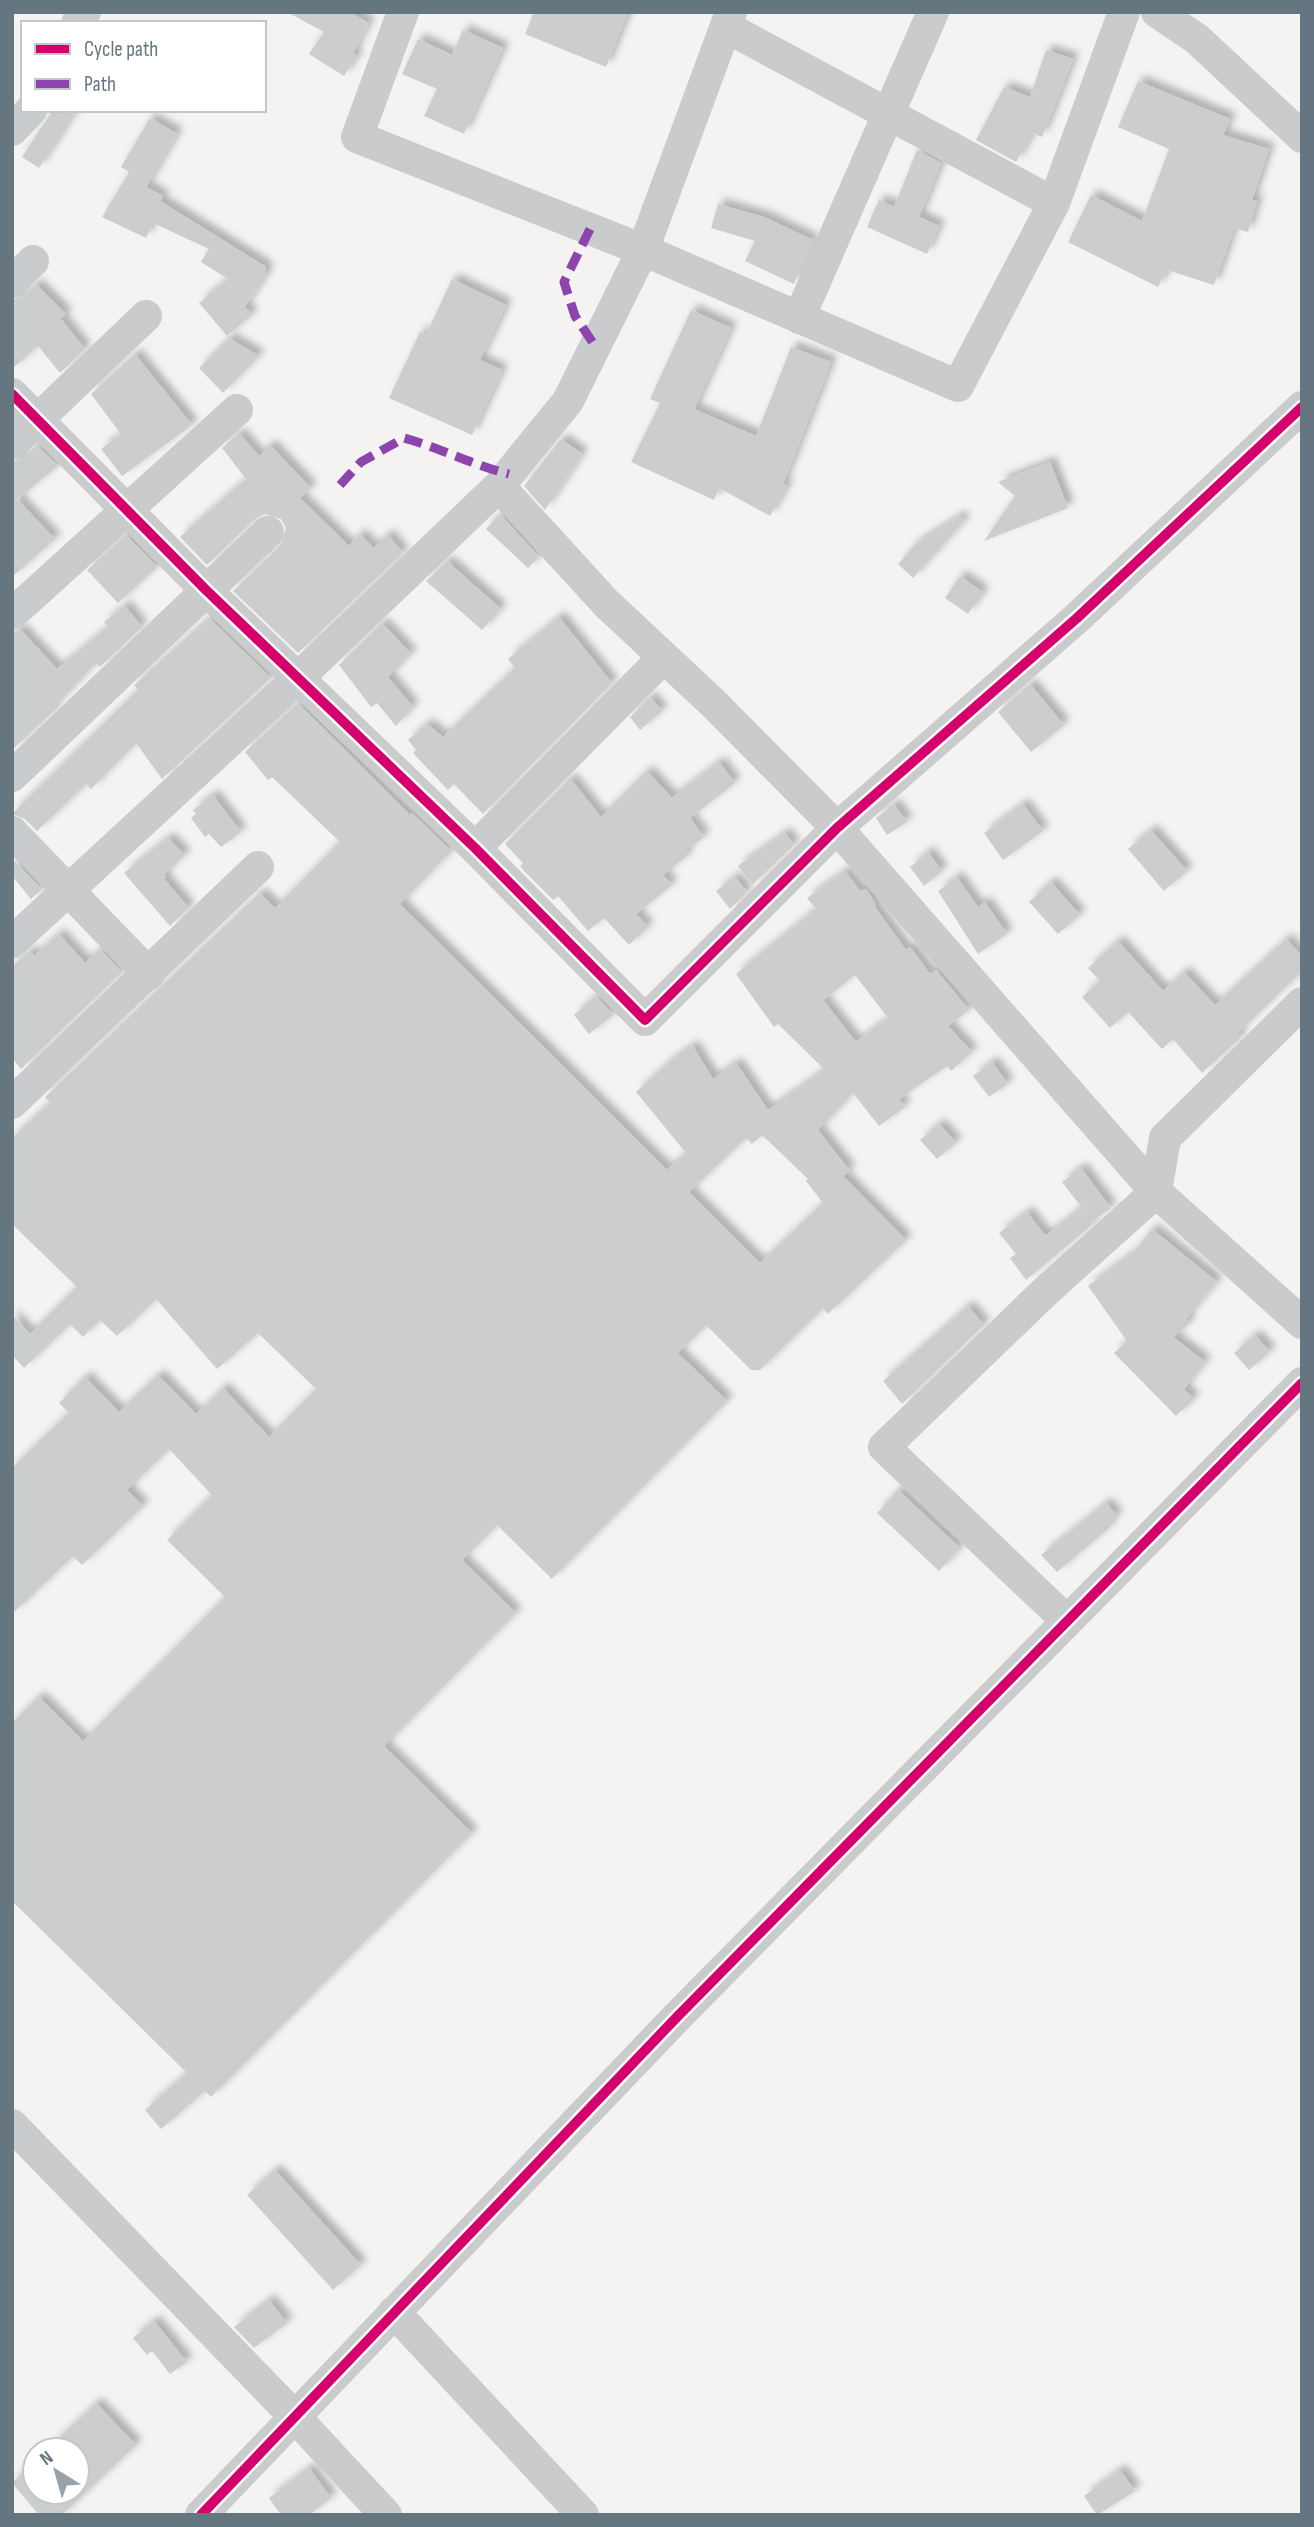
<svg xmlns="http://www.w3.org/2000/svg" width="1314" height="2527" viewBox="0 0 1314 2527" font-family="'Sofia Sans Condensed',sans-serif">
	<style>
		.building { fill: #cccdcd; fill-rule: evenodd; filter: url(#shadow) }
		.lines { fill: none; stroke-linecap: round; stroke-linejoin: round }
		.street { stroke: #cacbcc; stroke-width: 32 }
		.quiet { stroke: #8e44ad; stroke-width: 9; stroke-dasharray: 18 9; stroke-linecap: butt }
		.cycleway-casing { stroke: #fff; stroke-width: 15 }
		.cycleway { stroke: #d6006c; stroke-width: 10 }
	</style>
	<defs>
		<filter id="shadow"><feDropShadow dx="6" dy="-6" stdDeviation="3.5" flood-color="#0004"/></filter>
	</defs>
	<rect width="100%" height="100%" fill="#f4f3f2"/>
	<!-- building -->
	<path class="building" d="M 287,12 L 349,12 L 369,23 L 353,53 L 357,56 L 344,76 L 309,54 L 324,32 Z
		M 534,12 L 628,12 L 606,67 L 525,34 Z
		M 463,30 L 503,48 L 464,134 L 424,116 L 437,89 L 402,74 L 418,39 L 452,55 Z
		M 1046,50 L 1073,59 L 1042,137 L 1033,133 L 1016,162 L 976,140 L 1004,87 L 1030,97 Z
		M 1138,81 L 1230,119 L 1223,135 L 1269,149 L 1252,200 L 1257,201 L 1248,232 L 1234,228 L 1214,285 L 1167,270 L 1158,287 L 1068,242 L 1091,195 L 1142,221 L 1169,149 L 1118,127 Z
		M 53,110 L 76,110 L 39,168 L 22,157 Z
		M 150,118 L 177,134 L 146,187 L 163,196 L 160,201 L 266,267 L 266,275 L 245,307 L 252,315 L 227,336 L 199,303 L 228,279 L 201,262 L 209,249 L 153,223 L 146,238 L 102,217 L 129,172 L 121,167 Z
		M 917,150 L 941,163 L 919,217 L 939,226 L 927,254 L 867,227 L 879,200 L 894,207 Z
		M 718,204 L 764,217 L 813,240 L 794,284 L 745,261 L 755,241 L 711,228 Z
		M 452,279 L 506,305 L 480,360 L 502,370 L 472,435 L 389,398 L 420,332 L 426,335 Z
		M 36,284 L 66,314 L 61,319 L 85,349 L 60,373 L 38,346 L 12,369 L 12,300 L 24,295 Z
		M 691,310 L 731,328 L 694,409 L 756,436 L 791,347 L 831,362 L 783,484 L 787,486 L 770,516 L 719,488 L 714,500 L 631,462 L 660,403 L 650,399 Z
		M 229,338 L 259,356 L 223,393 L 199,368 Z
		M 135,354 L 192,425 L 122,476 L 101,449 L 121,434 L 91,394 Z
		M 239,433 L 259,456 L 270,445 L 311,488 L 300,498 L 349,546 L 360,534 L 373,548 L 388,535 L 403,553 L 298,653 L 233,591 L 281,545 L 286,528 L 281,519 L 264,514 L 256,518 L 207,565 L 180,537 L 246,479 L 222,448 Z
		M 561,439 L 582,454 L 545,510 L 524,486 Z
		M 37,445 L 58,466 L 17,499 L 55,539 L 12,577 L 12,462 L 24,458 Z
		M 1050,462 L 1068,508 L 984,541 L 1015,496 L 998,482 Z
		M 500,514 L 539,557 L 528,568 L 486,529 Z
		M 960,516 L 964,521 L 913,578 L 898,564 L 917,543 Z
		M 126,535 L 157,567 L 118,603 L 87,570 Z
		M 447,561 L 501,609 L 482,630 L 426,581 Z
		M 960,576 L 983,592 L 968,614 L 945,598 Z
		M 125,606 L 142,627 L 100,667 L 96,663 L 53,708 L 55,710 L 12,750 L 12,632 L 21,630 L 57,669 L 108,627 L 104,622 Z
		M 559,617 L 612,683 L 483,814 L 454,784 L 448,790 L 413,753 L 416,750 L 408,740 L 427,724 L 443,737 L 515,668 L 508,659 Z
		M 209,618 L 271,678 L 162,779 L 136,743 L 91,789 L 86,784 L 37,831 L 25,819 L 12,814 L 138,690 L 134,685 Z
		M 382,623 L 411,654 L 388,677 L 413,707 L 396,726 L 377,703 L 371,707 L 339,665 Z
		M 1030,684 L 1064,725 L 1031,752 L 998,712 Z
		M 650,697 L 662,711 L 640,730 L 630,717 Z
		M 298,703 L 410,815 L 412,813 L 451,851 L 400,904 L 667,1170 L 686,1153 L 636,1092 L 673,1059 L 693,1046 L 713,1079 L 736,1063 L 768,1110 L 825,1070 L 778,1024 L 774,1027 L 736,974 L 816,909 L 807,898 L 845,871 L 860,891 L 866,889 L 876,905 L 874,906 L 906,950 L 910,947 L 930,974 L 936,970 L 969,1010 L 948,1026 L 972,1052 L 951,1071 L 947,1066 L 899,1099 L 905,1107 L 879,1126 L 853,1093 L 818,1130 L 850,1171 L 843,1176 L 906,1240 L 828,1314 L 823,1308 L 760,1370 L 751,1370 L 706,1325 L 678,1353 L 727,1401 L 552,1579 L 497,1525 L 462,1560 L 516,1613 L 384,1746 L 472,1833 L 211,2097 L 205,2091 L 161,2129 L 145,2110 L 187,2073 L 12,1901 L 12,1723 L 39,1697 L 83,1741 L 225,1597 L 167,1540 L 212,1495 L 169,1449 L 127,1490 L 143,1506 L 82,1565 L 73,1556 L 12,1614 L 12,1468 L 69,1413 L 59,1403 L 85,1377 L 119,1412 L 158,1375 L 196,1414 L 223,1388 L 269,1437 L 316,1389 L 258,1333 L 217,1369 L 156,1299 L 117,1336 L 100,1320 L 83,1337 L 70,1324 L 24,1368 L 12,1355 L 12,1315 L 30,1334 L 77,1287 L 12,1224 L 12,1138 L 50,1103 L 45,1097 L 260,893 L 275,908 L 340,842 L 272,777 L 268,780 L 245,752 ZM 855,975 L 888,1018 L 856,1042 L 823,1000 ZM 762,1135 L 808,1179 L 806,1181 L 823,1203 L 760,1263 L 689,1192 L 746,1138 L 752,1144 Z
		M 719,762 L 735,783 L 690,818 L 704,837 L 685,851 L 688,855 L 663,875 L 672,885 L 636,914 L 648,927 L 629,945 L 604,918 L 588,931 L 558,896 L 553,900 L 525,872 L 520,866 L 523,863 L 505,844 L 570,778 L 601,817 L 647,771 L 672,798 Z
		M 213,795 L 241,832 L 221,847 L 209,834 L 205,837 L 191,818 L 196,814 L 193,810 Z
		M 894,804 L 907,822 L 887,835 L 876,818 Z
		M 1023,804 L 1043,831 L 1003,860 L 984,833 Z
		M 1151,830 L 1187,871 L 1164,891 L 1128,849 Z
		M 785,833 L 794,845 L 752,885 L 738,866 Z
		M 168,838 L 185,855 L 164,874 L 166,877 L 164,879 L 189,908 L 170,926 L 124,873 Z
		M 928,852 L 942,871 L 924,886 L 910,867 Z
		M 12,859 L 42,889 L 31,899 L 12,876 Z
		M 735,877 L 747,892 L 730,909 L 716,891 Z
		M 957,877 L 978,907 L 985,902 L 1007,934 L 978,954 L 938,891 Z
		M 1051,882 L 1080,915 L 1058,934 L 1029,902 Z
		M 59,934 L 85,963 L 100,949 L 122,972 L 21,1069 L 12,1058 L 12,966 L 30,951 L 34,956 Z
		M 1286,939 L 1302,956 L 1302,971 L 1238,1033 L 1241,1037 L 1202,1073 L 1173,1039 L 1162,1049 L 1128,1012 L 1110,1028 L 1082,997 L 1100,981 L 1088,968 L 1118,941 L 1163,991 L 1184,972 L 1215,1005 Z
		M 596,996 L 613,1015 L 589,1034 L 574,1015 Z
		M 992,1062 L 1008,1084 L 989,1097 L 973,1076 Z
		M 939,1124 L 956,1143 L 937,1159 L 920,1140 Z
		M 1081,1168 L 1111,1208 L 1092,1221 L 1062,1182 Z
		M 1081,1208 L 1093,1224 L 1026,1280 L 1010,1258 L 1016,1254 L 999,1233 L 1027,1212 L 1044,1234 L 1048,1234 Z
		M 1152,1229 L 1217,1282 L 1186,1319 L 1190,1323 L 1173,1337 L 1205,1362 L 1184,1389 L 1194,1399 L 1176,1416 L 1114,1353 L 1127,1341 L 1088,1286 L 1133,1253 Z
		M 968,1306 L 984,1325 L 902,1404 L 883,1381 Z
		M 1255,1335 L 1270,1352 L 1249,1370 L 1234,1353 Z
		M 898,1490 L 960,1548 L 939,1571 L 877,1513 Z
		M 1106,1503 L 1117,1516 L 1109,1524 L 1111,1526 L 1057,1572 L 1041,1555 Z
		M 275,2170 L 361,2265 L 333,2290 L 247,2195 Z
		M 269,2300 L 287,2323 L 254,2348 L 234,2327 Z
		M 154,2321 L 187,2362 L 170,2374 L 152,2351 L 147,2355 L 133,2338 Z
		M 96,2403 L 136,2445 L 62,2515 L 39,2515 L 12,2483 L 35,2461 L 35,2492 L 77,2492 L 77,2450 L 47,2450 Z
		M 309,2468 L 331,2498 L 309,2515 L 281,2515 L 269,2498 Z
		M 1120,2470 L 1135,2491 L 1097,2515 L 1084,2496 Z"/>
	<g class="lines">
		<!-- street -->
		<path class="street" d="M 403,12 L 357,137 L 643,250 L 958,386 L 1054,203 L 1124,12
			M 1157,12 L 1197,39 L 1302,137
			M 77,23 L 85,12
			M 726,27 L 1054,203
			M 12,130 L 31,110
			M 12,282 L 33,261
			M 799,318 L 933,12
			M 12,394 L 206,590 L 475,848 L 645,1020 L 837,828 L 1077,618 L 1302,407
			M 12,444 L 146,316
			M 499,486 L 606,603 L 713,703 L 837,828 L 1156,1192 L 1302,1323
			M 12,614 L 237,410
			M 12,776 L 268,532
			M 12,832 L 149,974
			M 475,848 L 664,657
			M 12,942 L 297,679 L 499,486 L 568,401 L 643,250 L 731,12
			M 12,1103 L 258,867
			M 1067,1621 L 884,1447 L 1048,1289 L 1156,1192 L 1165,1138 L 1302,1003
			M 12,2125 L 294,2416 L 386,2515
			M 394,2312 L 583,2515
			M 201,2515 L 676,2018 L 1302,1383"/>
		<!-- quiet -->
		<path class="quiet" d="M 590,229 L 564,282 L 575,316 L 595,346
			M 340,485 L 361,462 L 404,438 C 440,448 473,465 509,474"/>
		<!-- cycleway casing -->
		<g class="cycleway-casing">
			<path id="cycleway" d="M 12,394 L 206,590 L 475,848 L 645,1020 L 837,828 L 1077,618 L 1302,407
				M 201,2515 L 676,2018 L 1302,1383"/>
		</g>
		<!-- cycleway -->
		<use href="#cycleway" class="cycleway"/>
	</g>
	<!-- border -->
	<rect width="1314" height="2527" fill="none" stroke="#657681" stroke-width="28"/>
	<!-- legend -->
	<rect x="21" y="21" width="245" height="91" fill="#ffffff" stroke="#c1c8cd" stroke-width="2"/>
	<rect x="35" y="44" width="35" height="10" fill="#d6006c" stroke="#c1c8cd" stroke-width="2"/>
	<text x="84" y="56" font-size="21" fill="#657681">Cycle path</text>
	<rect x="35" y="79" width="35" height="10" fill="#8e44ad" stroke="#c1c8cd" stroke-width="2"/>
	<text x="84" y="91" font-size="21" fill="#657681">Path</text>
	<!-- north arrow -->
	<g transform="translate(56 2471) rotate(323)"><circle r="33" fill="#ffffff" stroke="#c1c8cd" stroke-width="2"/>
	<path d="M0-5L12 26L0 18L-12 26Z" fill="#97a2a9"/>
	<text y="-10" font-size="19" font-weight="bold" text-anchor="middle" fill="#657681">N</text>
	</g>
</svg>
